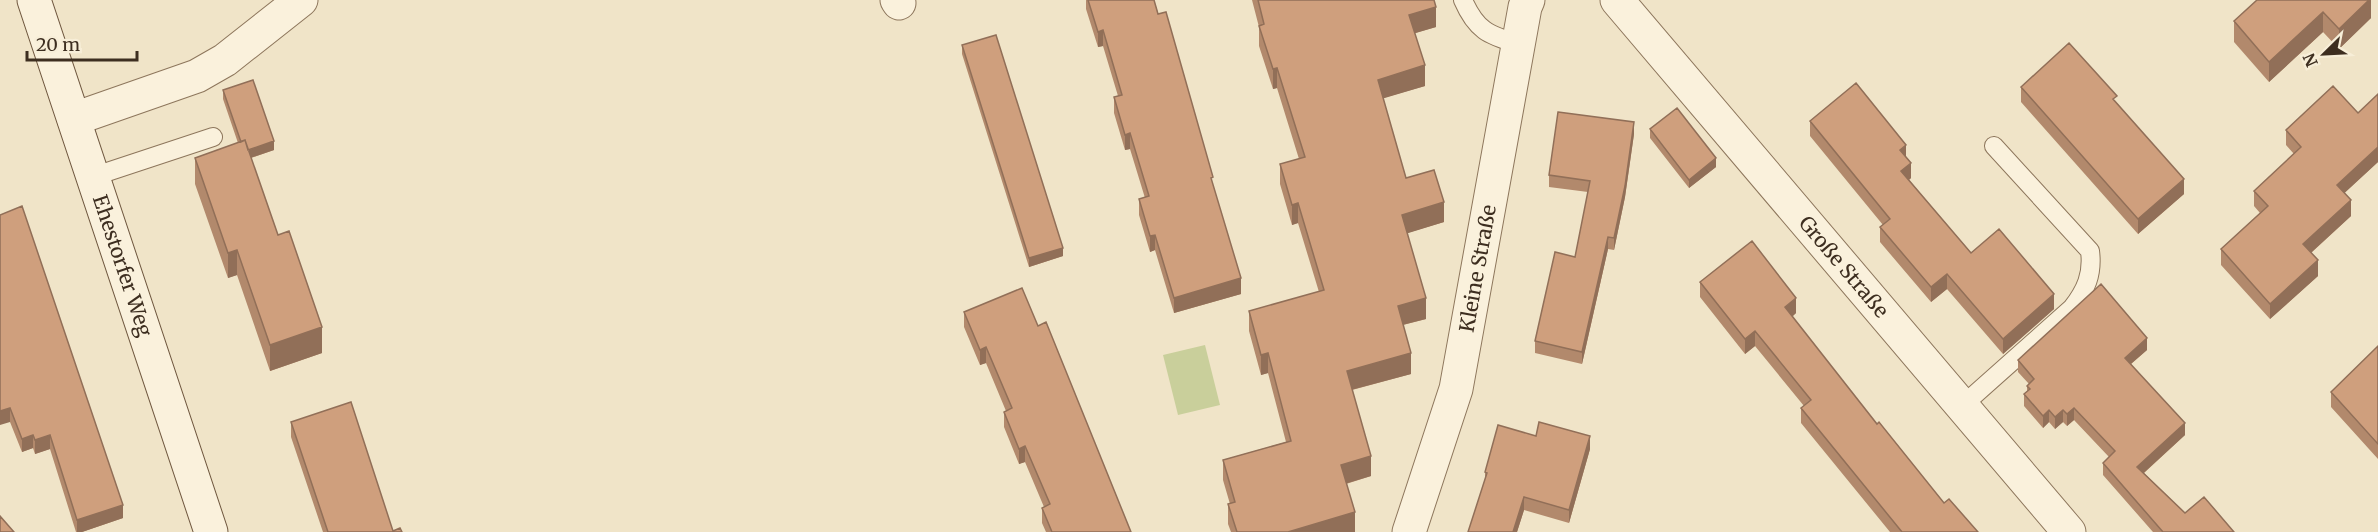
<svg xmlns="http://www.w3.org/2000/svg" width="2378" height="532" viewBox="0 0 2378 532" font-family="Merriweather,serif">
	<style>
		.green { fill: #c9cf9b }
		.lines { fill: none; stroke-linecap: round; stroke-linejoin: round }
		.service-casing { stroke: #8d765c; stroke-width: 20 }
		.minor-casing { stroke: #8d765c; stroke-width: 35 }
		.secondary-casing { stroke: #6f573f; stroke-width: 35 }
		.service { stroke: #faf1dc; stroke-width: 18 }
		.minor { stroke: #faf1dc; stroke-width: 33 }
		.secondary { stroke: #faf1dc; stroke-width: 33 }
		.wall { fill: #b2896c }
		.shaded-wall { fill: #916f58 }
		.building { fill: #cf9f7d; stroke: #916f58; stroke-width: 1.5 }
		.labels { text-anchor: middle; stroke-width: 4.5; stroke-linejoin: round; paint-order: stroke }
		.street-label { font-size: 20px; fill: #3d2e20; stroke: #f7eed8 }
	</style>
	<rect width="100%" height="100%" fill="#f0e4c8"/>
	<!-- green -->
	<path class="green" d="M 1205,345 L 1220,405 L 1178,415 L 1163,355 Z"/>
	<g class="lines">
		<!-- service casing -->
		<g class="service-casing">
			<path id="service" d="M 1463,0 C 1476,30 1488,35 1518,44
				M 92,177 L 213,137
				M 1963,405 L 2072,308 C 2086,290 2093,274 2090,251 L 1994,146"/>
		</g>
		<!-- minor casing -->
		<g class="minor-casing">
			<g id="minor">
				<path d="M 897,0 L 899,3"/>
				<path id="s1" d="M 1617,0 L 2069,532"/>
				<path d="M 74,119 L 197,76 L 225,60 L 301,0"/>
				<path id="s2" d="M 1409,532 L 1456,389 L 1525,7 L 1528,0"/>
			</g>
		</g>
		<!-- secondary casing -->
		<g class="secondary-casing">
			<g id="secondary">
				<path id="s3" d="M 34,0 L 211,532"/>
			</g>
		</g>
		<!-- service -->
		<use href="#service" class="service"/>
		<!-- minor -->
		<use href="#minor" class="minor"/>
		<!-- secondary -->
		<use href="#secondary" class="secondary"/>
	</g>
	<!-- wall -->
	<path class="wall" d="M 1086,0 L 1154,0 L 1213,186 L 1241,294 L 1174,313 L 1155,250 L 1150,252 L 1139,215 L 1139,199 L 1145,198 L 1130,149 L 1125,150 L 1114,113 L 1114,97 L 1118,96 L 1103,46 L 1098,47 L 1086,9 Z
		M 1252,0 L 1434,0 L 1436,27 L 1415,33 L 1425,86 L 1383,98 L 1406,178 L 1444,222 L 1407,233 L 1426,319 L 1403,325 L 1411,374 L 1352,390 L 1371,476 L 1346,484 L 1355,532 L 1231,532 L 1228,524 L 1228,504 L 1230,504 L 1223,480 L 1223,460 L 1286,442 L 1268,373 L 1261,375 L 1249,331 L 1249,311 L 1319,292 L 1298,223 L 1292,225 L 1280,184 L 1280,164 L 1299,159 L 1277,88 L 1273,89 L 1259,46 L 1259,27 Z
		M 2371,0 L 2371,18 L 2339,49 L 2323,32 L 2269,82 L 2234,42 L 2234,21 Z
		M 962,45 L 1063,256 L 1029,267 L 962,54 Z
		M 2021,87 L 2117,103 L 2184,194 L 2138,234 L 2021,102 Z
		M 223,90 L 274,150 L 251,158 L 278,235 L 322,353 L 270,371 L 237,275 L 228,278 L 195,184 L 195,158 L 238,143 L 223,99 Z
		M 1810,121 L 1906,157 L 1911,178 L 1909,180 L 1971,253 L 2054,309 L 2003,354 L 1947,289 L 1931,302 L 1880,242 L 1880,227 L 1883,225 L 1810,136 Z
		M 1650,129 L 1716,167 L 1689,188 L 1650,138 Z
		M 2286,130 L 2378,162 L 2344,193 L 2351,216 L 2311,253 L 2318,276 L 2270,319 L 2221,265 L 2221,249 L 2260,213 L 2254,206 L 2254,191 L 2294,154 L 2286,145 Z
		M 1634,134 L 1625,197 L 1614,250 L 1608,249 L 1582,364 L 1535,353 L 1535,341 L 1575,257 L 1588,192 L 1549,187 L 1549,175 Z
		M 0,215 L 123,518 L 82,532 L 76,532 L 50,449 L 35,454 L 33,448 L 22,452 L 10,422 Z
		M 1700,282 L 1796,313 L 1792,317 L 1877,424 L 1944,503 L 1978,532 L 1890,532 L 1801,423 L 1801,408 L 1804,406 L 1755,346 L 1745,354 L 1700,297 Z
		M 964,312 L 1038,326 L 1131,532 L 1046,532 L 1042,523 L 1042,508 L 1044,507 L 1025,462 L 1019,464 L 1004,427 L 1004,412 L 1006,411 L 986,363 L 980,365 L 964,327 Z
		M 2378,346 L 2378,459 L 2331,407 L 2331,392 Z
		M 2147,350 L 2131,364 L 2185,435 L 2144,473 L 2185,513 L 2234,532 L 2153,532 L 2103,475 L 2103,463 L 2109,457 L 2074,420 L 2067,426 L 2063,422 L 2055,429 L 2049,422 L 2043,428 L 2024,406 L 2024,394 L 2027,391 L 2027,386 L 2029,384 L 2018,372 L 2018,360 Z
		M 291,422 L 393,531 L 402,532 L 323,532 L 291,437 Z
		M 1536,436 L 1590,449 L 1569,523 L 1524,510 L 1517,532 L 1468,532 L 1485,481 L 1485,472 Z"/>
	<!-- shaded-wall -->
	<path class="shaded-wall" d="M 2369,0 L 2371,0 L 2371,18 L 2339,49 L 2339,29 Z
		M 1436,7 L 1436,27 L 1409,35 L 1409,15 Z
		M 2323,12 L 2323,32 L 2269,82 L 2269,62 Z
		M 1103,30 L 1103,46 L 1098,47 L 1098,32 Z
		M 1425,65 L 1425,86 L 1378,100 L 1378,80 Z
		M 1277,68 L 1277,88 L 1273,89 L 1273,69 Z
		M 1634,122 L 1634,134 L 1625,197 L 1614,250 L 1614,238 Z
		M 1130,133 L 1130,149 L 1125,150 L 1125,135 Z
		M 274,141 L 274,150 L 244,160 L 244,152 Z
		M 1906,145 L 1906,160 L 1900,150 Z
		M 2378,147 L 2378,162 L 2337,200 L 2337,185 Z
		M 1716,158 L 1716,167 L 1689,188 L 1689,180 Z
		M 1911,163 L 1911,178 L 1901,186 L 1901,171 Z
		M 2184,179 L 2184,194 L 2138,234 L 2138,219 Z
		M 2351,200 L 2351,216 L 2303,260 L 2303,244 Z
		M 1444,202 L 1444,222 L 1402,235 L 1402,215 Z
		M 1298,203 L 1298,223 L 1292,225 L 1292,205 Z
		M 1155,235 L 1155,250 L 1150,252 L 1150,236 Z
		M 1608,237 L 1608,249 L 1582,364 L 1582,352 Z
		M 1063,248 L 1063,256 L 1029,267 L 1029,258 Z
		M 237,250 L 237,275 L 228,278 L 228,253 Z
		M 2318,260 L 2318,276 L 2270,319 L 2270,304 Z
		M 1947,274 L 1947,289 L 1931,302 L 1931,287 Z
		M 1241,278 L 1241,294 L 1174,313 L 1174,298 Z
		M 2054,294 L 2054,309 L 2003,354 L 2003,339 Z
		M 1426,298 L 1426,319 L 1398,326 L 1398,306 Z
		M 1796,298 L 1796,313 L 1785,323 L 1785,307 Z
		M 322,327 L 322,353 L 270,371 L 270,345 Z
		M 1755,331 L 1755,346 L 1745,354 L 1745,339 Z
		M 2147,338 L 2147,350 L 2125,369 L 2125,358 Z
		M 986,347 L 986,363 L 980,365 L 980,350 Z
		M 1268,353 L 1268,373 L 1261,375 L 1261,355 Z
		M 1411,353 L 1411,374 L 1347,391 L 1347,371 Z
		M 10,408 L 10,422 L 0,425 L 0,411 Z
		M 2074,408 L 2074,420 L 2067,426 L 2067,414 Z
		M 2049,410 L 2049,422 L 2043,428 L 2043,416 Z
		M 2063,410 L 2063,422 L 2055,429 L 2055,417 Z
		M 2185,423 L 2185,435 L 2137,479 L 2137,467 Z
		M 33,435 L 33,448 L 22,452 L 22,439 Z
		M 50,435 L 50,449 L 35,454 L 35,440 Z
		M 1590,436 L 1590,449 L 1569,523 L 1569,510 Z
		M 1025,446 L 1025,462 L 1019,464 L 1019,449 Z
		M 1371,456 L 1371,476 L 1341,485 L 1341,465 Z
		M 1524,497 L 1524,510 L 1517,532 L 1513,532 Z
		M 123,505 L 123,518 L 82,532 L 77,532 L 77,520 Z
		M 1355,512 L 1355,532 L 1288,532 Z"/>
	<!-- building -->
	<path class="building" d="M 1088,0 L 1154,0 L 1158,14 L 1166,12 L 1213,177 L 1211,178 L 1241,278 L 1174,298 L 1155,235 L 1150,236 L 1139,199 L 1149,196 L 1130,133 L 1125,135 L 1114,97 L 1122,95 L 1103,30 L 1098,32 Z
		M 1258,0 L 1434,0 L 1436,7 L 1409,15 L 1425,65 L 1378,80 L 1406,178 L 1434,170 L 1444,202 L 1402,215 L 1426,298 L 1398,306 L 1411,353 L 1347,371 L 1371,456 L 1341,465 L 1355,512 L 1288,532 L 1237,532 L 1228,504 L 1235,502 L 1223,460 L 1291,441 L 1268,353 L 1261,355 L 1249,311 L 1324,290 L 1298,203 L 1292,205 L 1280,164 L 1305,157 L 1277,68 L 1273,69 L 1259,26 L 1264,24 Z
		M 2257,0 L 2369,0 L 2339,29 L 2323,12 L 2269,62 L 2234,21 Z
		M 996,35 L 1063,248 L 1029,258 L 962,45 Z
		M 2069,43 L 2117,96 L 2113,99 L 2184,179 L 2138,219 L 2021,87 Z
		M 253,80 L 274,141 L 248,150 L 245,140 L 241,142 L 223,90 Z
		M 1856,83 L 1906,145 L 1900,150 L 1911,163 L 1901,171 L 1971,253 L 1999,229 L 2054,294 L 2003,339 L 1947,274 L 1931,287 L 1880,227 L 1890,219 L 1810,121 Z
		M 2333,86 L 2358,113 L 2378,94 L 2378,147 L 2337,185 L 2351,200 L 2303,244 L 2318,260 L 2270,304 L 2221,249 L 2268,206 L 2254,191 L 2301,147 L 2286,130 Z
		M 1677,108 L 1716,158 L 1689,180 L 1650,129 Z
		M 1558,112 L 1634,122 L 1625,186 L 1614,238 L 1608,237 L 1582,352 L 1535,341 L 1555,252 L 1575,257 L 1590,181 L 1549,175 Z
		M 245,140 L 278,235 L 289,231 L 322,327 L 270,345 L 237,250 L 228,253 L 195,158 Z
		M 22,206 L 123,505 L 77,520 L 50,435 L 35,440 L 33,435 L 22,439 L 10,408 L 0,411 L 0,215 Z
		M 1752,241 L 1796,298 L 1785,307 L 1877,424 L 1879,422 L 1944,503 L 1949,499 L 1978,532 L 1902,532 L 1801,408 L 1811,400 L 1755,331 L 1745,339 L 1700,282 Z
		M 2101,284 L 2147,338 L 2125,358 L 2185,423 L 2137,467 L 2185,513 L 2204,497 L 2234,532 L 2163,532 L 2103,463 L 2115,451 L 2074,408 L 2067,414 L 2063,410 L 2055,417 L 2049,410 L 2043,416 L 2024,394 L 2030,389 L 2027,386 L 2034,379 L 2018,360 Z
		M 1022,288 L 1038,326 L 1046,322 L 1131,532 L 1052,532 L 1042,508 L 1050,504 L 1025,446 L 1019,449 L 1004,412 L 1012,408 L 986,347 L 980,350 L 964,312 Z
		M 2378,346 L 2378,444 L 2331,392 Z
		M 351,402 L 393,531 L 400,528 L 402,532 L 328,532 L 291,422 Z
		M 1539,422 L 1590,436 L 1569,510 L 1524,497 L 1513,532 L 1468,532 L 1487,473 L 1485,472 L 1498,425 L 1536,436 Z
		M 0,516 L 14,532 L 0,532 Z"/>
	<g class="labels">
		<!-- street labels -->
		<g class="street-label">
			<text dy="7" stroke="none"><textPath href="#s1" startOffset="350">Große Straße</textPath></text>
			<text dy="7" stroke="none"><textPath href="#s3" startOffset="280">Ehestorfer Weg</textPath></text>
			<text dy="7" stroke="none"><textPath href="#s2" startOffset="273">Kleine Straße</textPath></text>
		</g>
	</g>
	<!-- north arrow -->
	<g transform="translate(2324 54) rotate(246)" stroke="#f7eed8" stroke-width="4.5" paint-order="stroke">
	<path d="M0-4.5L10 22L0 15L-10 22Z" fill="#3d2e20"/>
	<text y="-9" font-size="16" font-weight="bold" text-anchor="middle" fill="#3d2e20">N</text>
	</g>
	<!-- scale -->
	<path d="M27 51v9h110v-9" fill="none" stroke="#3d2e20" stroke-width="3"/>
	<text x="36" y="51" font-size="18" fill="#3d2e20" stroke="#f7eed8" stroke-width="4.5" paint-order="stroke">20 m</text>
</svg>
